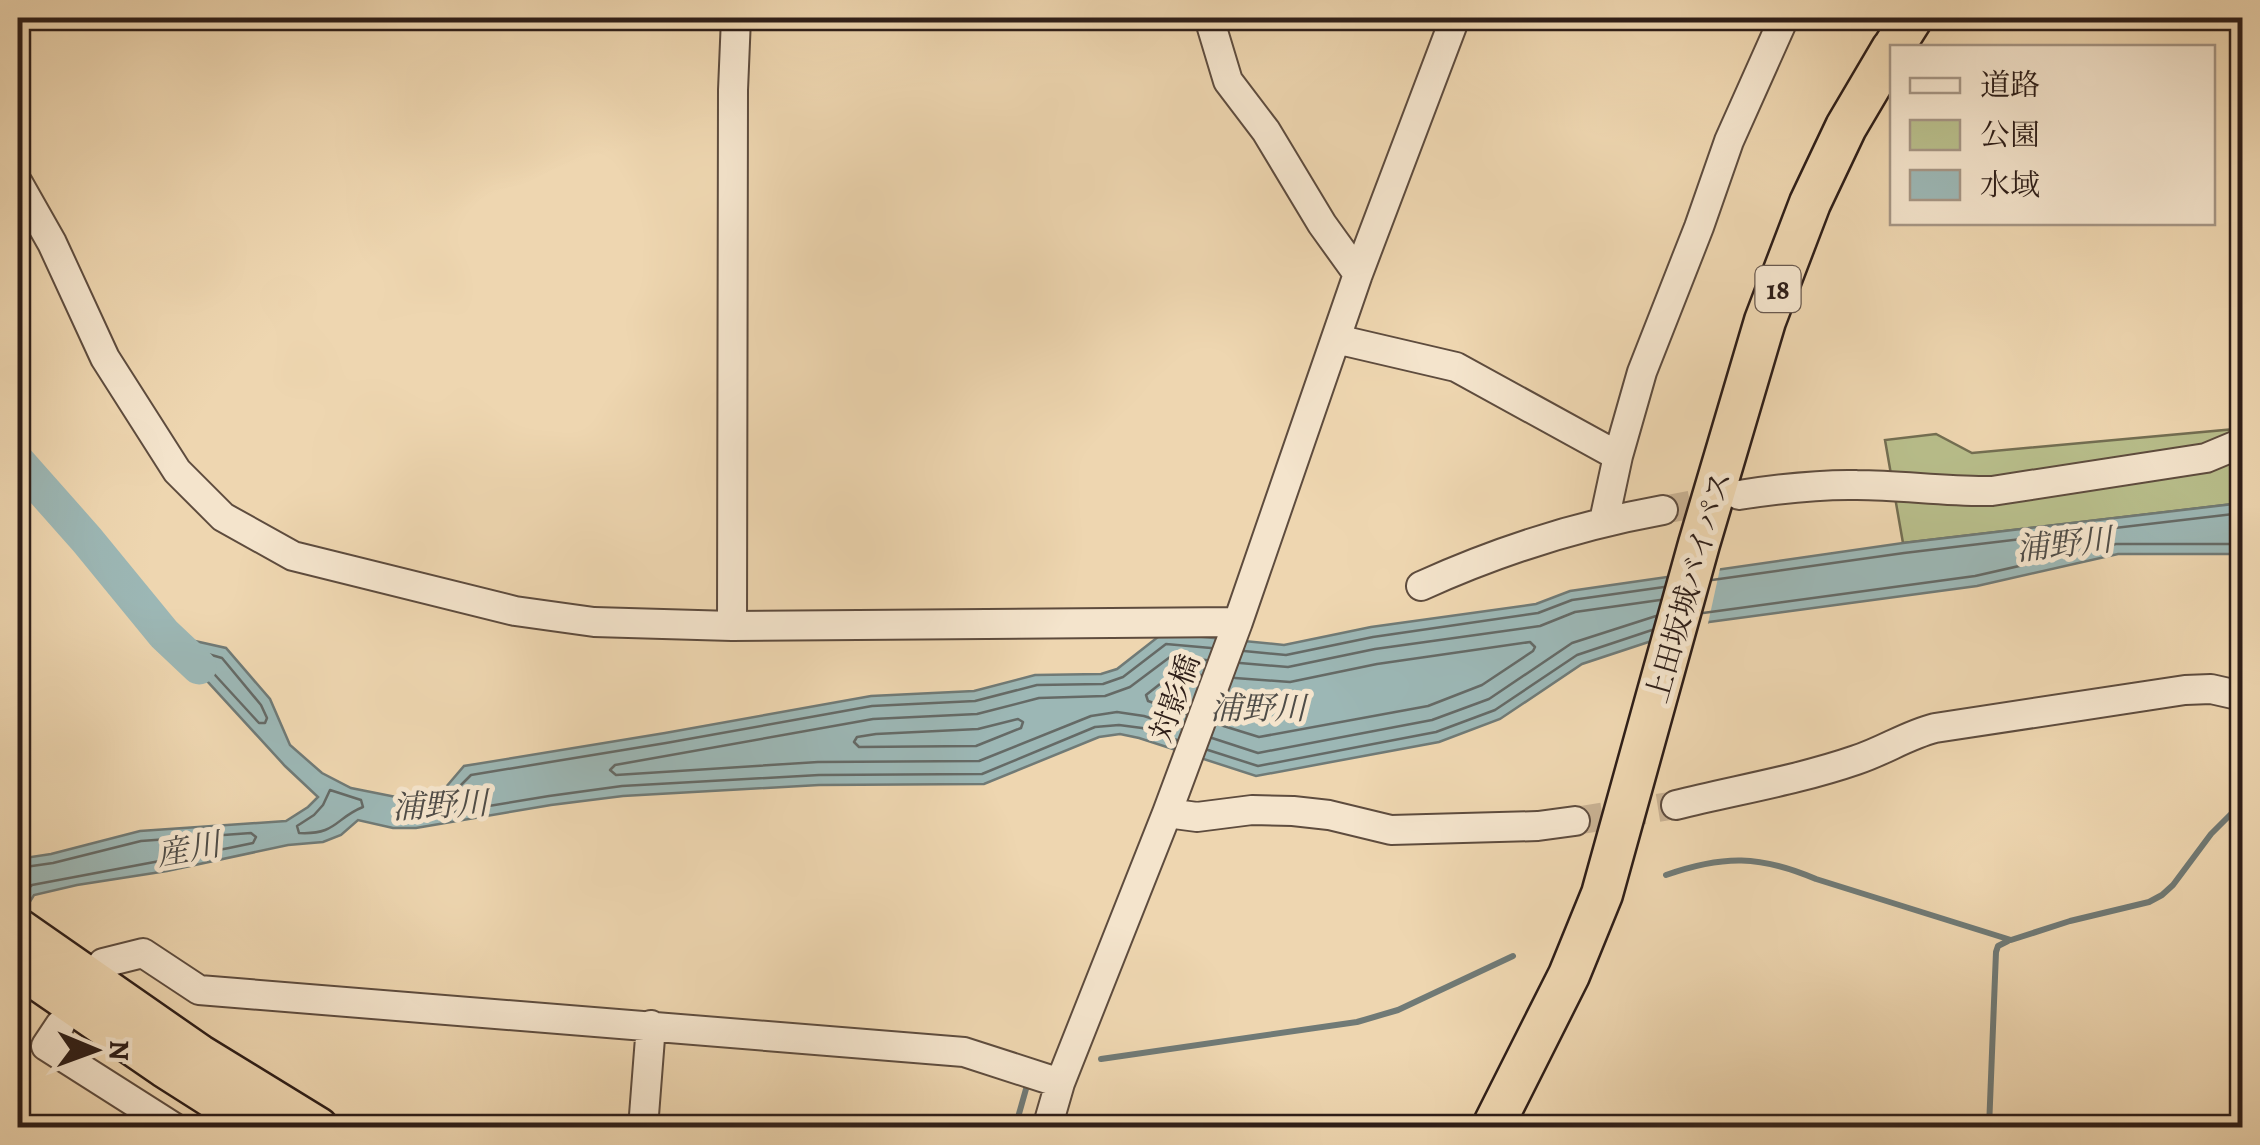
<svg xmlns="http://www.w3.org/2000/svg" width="2260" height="1145" viewBox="0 0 2260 1145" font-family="Alegreya,'Noto Serif JP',serif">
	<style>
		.green { fill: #b8be8b; stroke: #736e52; stroke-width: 2.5 }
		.water { fill: #9cb7b5; stroke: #707a76; stroke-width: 2.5 }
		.pier { fill: #eed6b0 }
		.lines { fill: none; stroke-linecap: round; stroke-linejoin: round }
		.shore { stroke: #656a66; stroke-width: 2.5 }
		.stream { stroke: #707a76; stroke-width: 6 }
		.river { stroke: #9cb7b5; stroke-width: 35 }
		.minor-tunnel { stroke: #c8b192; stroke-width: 28; stroke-dasharray: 28 14; stroke-linecap: butt }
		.minor-casing { stroke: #5e4c3e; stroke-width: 32 }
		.highway-casing { stroke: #2e1e18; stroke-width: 45 }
		.minor { stroke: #f4e4cc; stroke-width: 28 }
		.highway { stroke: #eed6b0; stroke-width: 40 }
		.labels { text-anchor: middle; stroke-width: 10; stroke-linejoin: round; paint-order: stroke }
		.shield { fill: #f4e4cc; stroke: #69594e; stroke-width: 2.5 }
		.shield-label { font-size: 28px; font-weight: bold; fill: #2e1e18 }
		.street-label { font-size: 30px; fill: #2e1e18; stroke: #f4e4cc }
		.water-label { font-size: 32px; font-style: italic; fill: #4f4c47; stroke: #f4e4cc }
	</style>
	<rect width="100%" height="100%" fill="#eed6b0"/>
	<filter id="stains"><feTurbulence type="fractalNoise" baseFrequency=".002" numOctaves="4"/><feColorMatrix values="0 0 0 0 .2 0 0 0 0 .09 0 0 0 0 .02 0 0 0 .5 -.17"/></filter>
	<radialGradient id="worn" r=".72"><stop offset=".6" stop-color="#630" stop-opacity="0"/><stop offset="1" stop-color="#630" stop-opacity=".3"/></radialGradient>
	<!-- green -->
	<path class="green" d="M 2242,415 L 2242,503 L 1903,543 L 1885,440 L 1936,434 L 1972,453 L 2235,429 Z"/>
	<!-- water -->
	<path class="water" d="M 2242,503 L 2242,554 L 2118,554 L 1977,586 L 1709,622 L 1582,664 L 1500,719 L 1439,742 L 1256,776 L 1139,738 L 1120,734 L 1099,737 L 984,784 L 819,785 L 623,796 L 551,805 L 416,828 L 393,828 L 358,820 L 341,835 L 323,842 L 288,845 L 167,871 L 77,885 L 34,895 L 26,908 L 18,908 L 18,859 L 51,854 L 140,831 L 286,821 L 308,807 L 318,797 L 285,766 L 164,634 L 226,648 L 270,699 L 290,745 L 322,773 L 351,788 L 406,799 L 446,787 L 464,766 L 665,733 L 871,696 L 974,691 L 1035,675 L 1101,674 L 1117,669 L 1163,633 L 1284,645 L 1371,627 L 1536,604 L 1570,591 L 1903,543 Z"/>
	<!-- pier -->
	<path class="pier" d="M 1721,564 L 1707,628 L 1658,644 L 1678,570 Z"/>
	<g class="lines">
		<!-- shore -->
		<path class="shore" d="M 1712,580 L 1904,553 L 2242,513
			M 1703,613 L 1975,576 L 2116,544 L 2242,544
			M 1244,651 L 1286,655 L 1373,637 L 1538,613 L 1572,600 L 1664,587
			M 208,654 L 222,658 L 261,705 L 267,718 L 265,723 L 259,723 L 204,663 L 203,657 Z
			M 1240,663 L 1288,667 L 1375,649 L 1540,626 L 1575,612 L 1660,600
			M 1186,714 L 1148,701 L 1146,695 L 1174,673 L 1201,675
			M 1018,719 L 1023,722 L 1021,728 L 976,746 L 859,747 L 854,742 L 857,737 L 876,734 L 978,729 Z
			M 1217,724 L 1259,737 L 1428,706 L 1482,685 L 1533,651 L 1535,647 L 1530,642 L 1377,664 L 1290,682 L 1235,678
			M 1181,728 L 1144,716 L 1117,712 L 1091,716 L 979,761 L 818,762 L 616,775 L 610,770 L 615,765 L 873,719 L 977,714 L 1039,698 L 1105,696 L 1130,687 L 1170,657 L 1206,660
			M 1212,738 L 1258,753 L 1432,720 L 1489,699 L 1572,643 L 1656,616
			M 1177,740 L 1142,728 L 1119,725 L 1095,727 L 982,774 L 819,775 L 622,786 L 549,796 L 416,818 L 410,818 L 407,814 L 410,808 L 450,796 L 471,775 L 666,743 L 872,706 L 975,701 L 1037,685 L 1103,684 L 1123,677 L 1166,644 L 1211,648
			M 1208,750 L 1258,766 L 1436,732 L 1495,710 L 1577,655 L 1652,630
			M 330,790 L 361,800 L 363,807 C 335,818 337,835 299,833 L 297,826 L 314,815 L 323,805 Z
			M 18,868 L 53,863 L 141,841 L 251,833 L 256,837 L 253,843 L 229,848 L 32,885 L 18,898"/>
		<!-- stream -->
		<path class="stream" d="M 1666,875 C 1723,855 1760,855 1816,879 L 2011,940 L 2070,921 L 2149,902 L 2162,895 L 2173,885 L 2211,834 L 2242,803
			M 1101,1059 L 1357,1022 L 1398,1010 L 1513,956
			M 1015,1128 L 1026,1089
			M 1989,1128 L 1996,952 L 1998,946 L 2008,941"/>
		<!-- river -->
		<path class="river" d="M 18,462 L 87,540 L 164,634 L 199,667"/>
		<!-- minor-tunnel -->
		<path class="minor-tunnel" d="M 1663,510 L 1725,498
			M 1575,821 L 1676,805"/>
		<!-- minor casing -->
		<g class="minor-casing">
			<path id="minor" d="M 1209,18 L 1228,81 L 1266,131 L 1322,224 L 1358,274
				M 18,183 L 52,243 L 105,358 L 177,471 L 223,517 L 293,556 L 515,611 L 594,622 L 732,626 L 1238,622
				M 1336,339 L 1456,367 L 1618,456
				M 1739,495 C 1778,489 1817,484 1857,485 C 1902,485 1946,492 1992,491 L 2206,458 L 2242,443
				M 1604,521 L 1618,456 L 1642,372 L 1699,227 L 1729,141 L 1784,18
				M 1421,586 C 1498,551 1580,525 1663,510
				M 732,626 L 733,90 L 736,18
				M 1676,805 C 1736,790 1798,780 1856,760 C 1884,751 1907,735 1935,728 L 2185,690 L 2211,689 L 2242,696
				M 1167,813 L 1197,817 L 1252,810 L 1293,811 L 1329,815 L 1391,830 L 1538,826 L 1575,821
				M 103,963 L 143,953 L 199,990 L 964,1052 L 1060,1083
				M 60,1025 L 46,1046 L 175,1128
				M 643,1128 L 651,1025
				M 1047,1128 L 1060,1083 L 1167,813 L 1238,622 L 1358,274 L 1455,18"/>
		</g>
		<!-- highway casing -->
		<g class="highway-casing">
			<path id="highway" d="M 1893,48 L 1912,18
				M 18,929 L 199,1055 L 318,1128
				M 18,966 L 165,1067 L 261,1128
				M 1492,1128 L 1569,975 L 1602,894 L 1699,544 L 1765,321 L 1810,203 L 1846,127 L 1892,49"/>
		</g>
		<!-- minor -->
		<use href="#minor" class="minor"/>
		<!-- highway -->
		<use href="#highway" class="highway"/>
	</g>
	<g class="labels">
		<!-- shield labels -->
		<rect class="shield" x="1755.5" y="266" width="45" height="46" rx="8"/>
		<g class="shield-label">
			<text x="1778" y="299">18</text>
		</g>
		<!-- street labels -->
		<g class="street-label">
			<text transform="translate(1689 587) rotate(-74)" y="10">上田坂城バイパス</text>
			<text transform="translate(1175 698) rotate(-70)" y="10">対影橋</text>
		</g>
		<!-- water labels -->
		<g class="water-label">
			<text transform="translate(2064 544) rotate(-6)" y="11">浦野川</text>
			<text x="1258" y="719">浦野川</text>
			<text transform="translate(440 805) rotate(-3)" y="11">浦野川</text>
			<text transform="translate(188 849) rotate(-10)" y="11">産川</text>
		</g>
	</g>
	<!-- margin -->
	<rect width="2260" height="1145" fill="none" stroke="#eed6b0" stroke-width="60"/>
	<rect x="20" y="20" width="2220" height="1105" fill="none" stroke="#2e1e18" stroke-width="5"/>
	<rect x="30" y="30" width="2200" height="1085" fill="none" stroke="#2e1e18" stroke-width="2.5"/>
	<!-- legend -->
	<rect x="1890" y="45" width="325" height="180" fill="#f4e4cc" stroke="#a59584" stroke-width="2.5"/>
	<rect x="1910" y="78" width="50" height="15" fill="#f4e4cc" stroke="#a59584" stroke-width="2.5"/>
	<text x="1980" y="95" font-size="30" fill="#2e1e18">道路</text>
	<rect x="1910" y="120" width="50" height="30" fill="#b8be8b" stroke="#a59584" stroke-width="2.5"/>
	<text x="1980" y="145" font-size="30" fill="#2e1e18">公園</text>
	<rect x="1910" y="170" width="50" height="30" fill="#9cb7b5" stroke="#a59584" stroke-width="2.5"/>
	<text x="1980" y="195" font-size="30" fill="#2e1e18">水域</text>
	<!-- north arrow -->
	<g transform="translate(95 1050) rotate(91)" stroke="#f4e4cc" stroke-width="8" paint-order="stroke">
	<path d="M0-8L18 38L0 25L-18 38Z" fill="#2e1e18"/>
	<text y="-15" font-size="28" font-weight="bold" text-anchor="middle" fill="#2e1e18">N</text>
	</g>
	<rect width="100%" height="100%" filter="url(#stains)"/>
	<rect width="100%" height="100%" fill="url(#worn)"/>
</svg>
